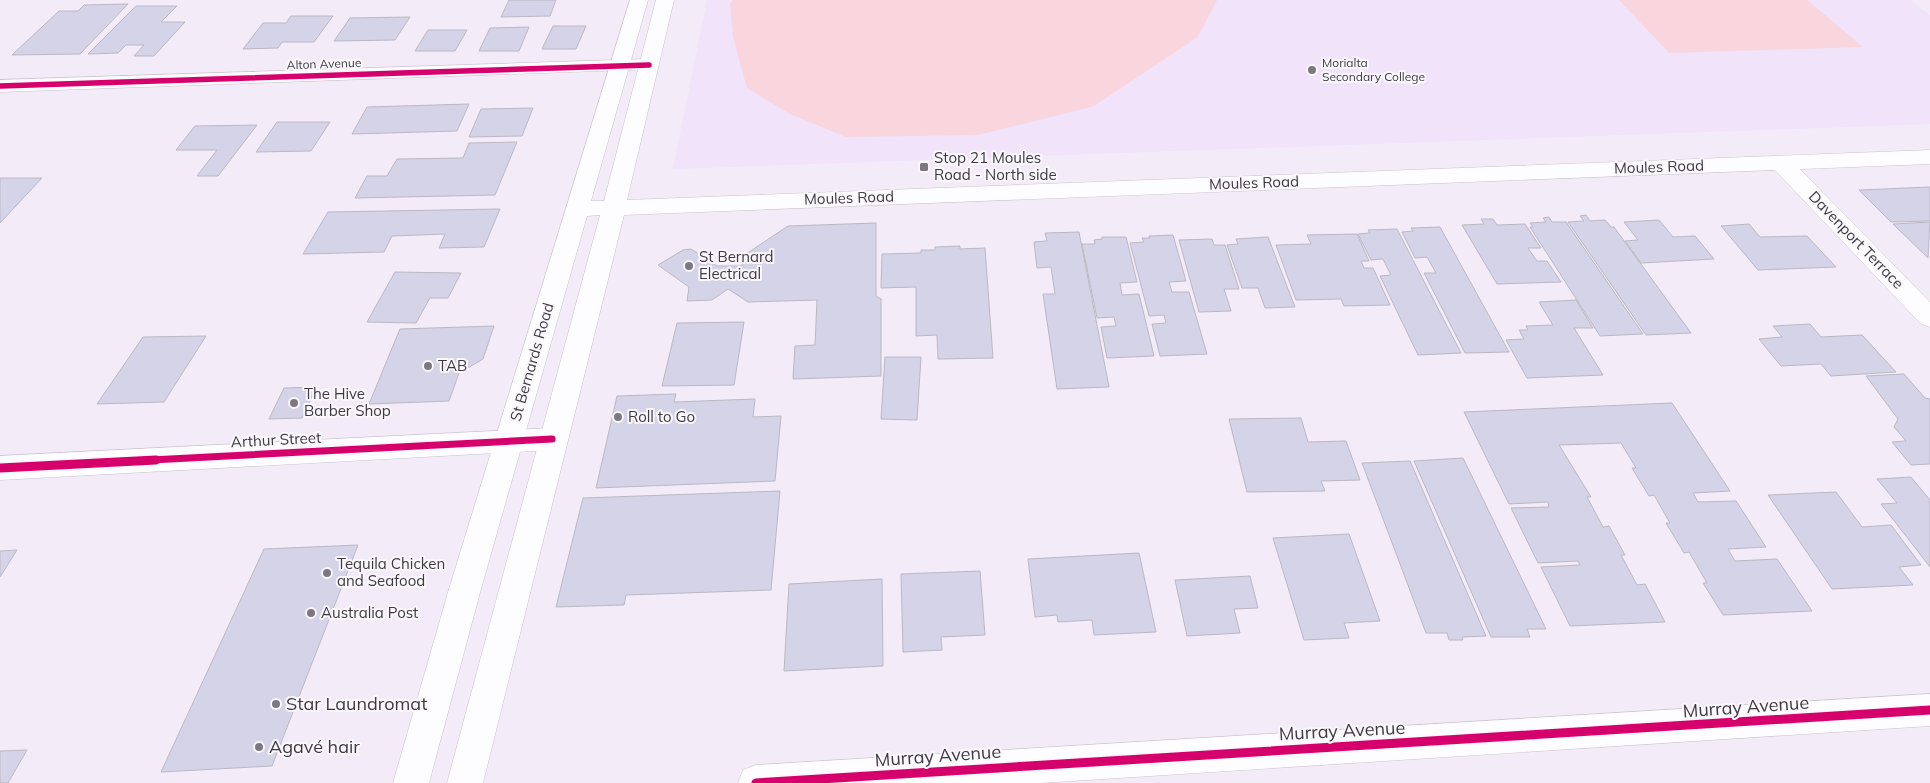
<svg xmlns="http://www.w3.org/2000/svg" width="1930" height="783" viewBox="0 0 1930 783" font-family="Mulish,sans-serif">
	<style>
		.built { fill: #f0e3fa }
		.green { fill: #f9d6dd }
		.building { fill: #d5d3e8; stroke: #bbb8c3 }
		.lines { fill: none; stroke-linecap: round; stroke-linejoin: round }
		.minor-casing { stroke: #c9c2cd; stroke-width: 1 }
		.major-casing { stroke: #c9c2cd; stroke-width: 1 }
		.minor { fill: #fdfcfe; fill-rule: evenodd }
		.major { fill: #fdfcfe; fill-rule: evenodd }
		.cycleway-far2-casing { stroke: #faf8fd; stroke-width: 8 }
		.cycleway-far1-casing { stroke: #faf8fd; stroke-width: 10 }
		.cycleway-casing { stroke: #faf8fd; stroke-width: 12 }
		.cycleway-far2 { stroke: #d6006c; stroke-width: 5.5 }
		.cycleway-far1 { stroke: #d6006c; stroke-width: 7 }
		.cycleway { stroke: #d6006c; stroke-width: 9 }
		.poi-dot { fill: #7d7782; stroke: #faf8fd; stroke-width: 2 }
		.labels { text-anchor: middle; stroke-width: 4; stroke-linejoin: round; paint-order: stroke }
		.far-poi-label { font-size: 12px; fill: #3e3942; stroke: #faf8fd; text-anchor: start }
		.far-street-label { font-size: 12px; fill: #3e3942; stroke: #faf8fd }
		.poi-label { font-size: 15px; fill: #3e3942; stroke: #faf8fd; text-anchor: start }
		.street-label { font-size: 15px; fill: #3e3942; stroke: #faf8fd }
		.near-poi-label { font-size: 18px; fill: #3e3942; stroke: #faf8fd; text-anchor: start }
		.near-street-label { font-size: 18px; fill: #3e3942; stroke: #faf8fd }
	</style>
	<rect width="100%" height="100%" fill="#f3ebf8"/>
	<!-- built -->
	<path class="built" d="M 707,0 L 1910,0 L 1930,15 L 1930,124 L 673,169 Z"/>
	<!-- green -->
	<path class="green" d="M 732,0 L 1217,0 L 1198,37 L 1094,106 L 978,135 L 846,137 L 790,114 L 747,88 L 733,37 L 730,4 Z
		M 1619,0 L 1807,0 L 1863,47 L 1669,53 Z"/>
	<!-- building -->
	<path class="building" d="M 509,0 L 556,0 L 550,16 L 501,17 Z
		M 128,4 L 80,54 L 12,55 L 59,11 L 78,11 L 84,5 Z
		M 136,6 L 177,6 L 161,22 L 185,22 L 154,56 L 134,56 L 144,45 L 126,45 L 118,53 L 88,54 Z
		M 291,16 L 333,16 L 314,42 L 282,42 L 278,48 L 243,49 L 263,23 L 286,23 Z
		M 410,17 L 395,40 L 334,41 L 350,18 Z
		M 553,26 L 586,26 L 576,49 L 542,49 Z
		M 529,27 L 519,51 L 479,51 L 490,28 Z
		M 428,30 L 467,30 L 455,51 L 415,51 Z
		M 469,104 L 457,131 L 352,134 L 367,107 Z
		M 533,108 L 522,136 L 469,137 L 481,109 Z
		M 277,122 L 330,122 L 311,151 L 256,152 Z
		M 257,125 L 218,176 L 197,176 L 217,150 L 176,150 L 195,126 Z
		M 517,142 L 495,195 L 355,198 L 367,176 L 387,176 L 397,159 L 463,158 L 469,143 Z
		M 0,178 L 42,178 L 0,223 Z
		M 1930,187 L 1930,221 L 1891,222 L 1859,190 Z
		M 500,209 L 484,247 L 439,248 L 445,234 L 392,236 L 384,252 L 303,254 L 328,212 Z
		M 1586,215 L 1590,221 L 1605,220 L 1611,227 L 1614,227 L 1691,333 L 1646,335 L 1568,222 L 1584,221 L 1580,216 Z
		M 1549,217 L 1552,222 L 1566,222 L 1643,334 L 1600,336 L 1530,227 L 1533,227 L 1530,223 L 1546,222 L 1543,218 Z
		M 1481,219 L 1493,219 L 1497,225 L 1525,224 L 1541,248 L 1528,248 L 1537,261 L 1547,261 L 1561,282 L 1497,284 L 1462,225 L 1484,224 Z
		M 1659,220 L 1673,237 L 1695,236 L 1714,259 L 1641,263 L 1625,241 L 1638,240 L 1624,222 Z
		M 1930,222 L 1928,258 L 1893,224 Z
		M 876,223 L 876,296 L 881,299 L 881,376 L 793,379 L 795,346 L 815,345 L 817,300 L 748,302 L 728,289 L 712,300 L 687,301 L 689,287 L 658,265 L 683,250 L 691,249 L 717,266 L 742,266 L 743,256 L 788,226 Z
		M 1749,224 L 1760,237 L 1807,236 L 1836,267 L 1758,270 L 1721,226 Z
		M 1440,227 L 1509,352 L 1465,353 L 1424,273 L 1436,273 L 1427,257 L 1415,258 L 1402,232 L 1413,231 L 1411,228 Z
		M 1397,229 L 1461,353 L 1418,355 L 1380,276 L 1391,275 L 1383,259 L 1371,260 L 1358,234 L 1370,233 L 1368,230 Z
		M 1079,232 L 1109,387 L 1057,389 L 1043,294 L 1055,294 L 1051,267 L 1037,268 L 1034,242 L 1047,241 L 1045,233 Z
		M 1357,234 L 1369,261 L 1361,261 L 1364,268 L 1373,268 L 1390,305 L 1344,306 L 1341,299 L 1296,300 L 1276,245 L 1311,244 L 1307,235 Z
		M 1173,235 L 1186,281 L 1169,282 L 1172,292 L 1189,292 L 1207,354 L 1160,356 L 1152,324 L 1166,323 L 1164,315 L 1149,316 L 1130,243 L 1144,242 L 1142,238 L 1150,238 L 1149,236 Z
		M 1102,237 L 1126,237 L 1137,282 L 1120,283 L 1122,295 L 1139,294 L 1154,356 L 1107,358 L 1101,327 L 1116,326 L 1114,317 L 1097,318 L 1082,244 L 1095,244 L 1094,240 L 1102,239 Z
		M 1268,237 L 1295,307 L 1265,308 L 1258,288 L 1242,288 L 1227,245 L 1238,244 L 1236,239 Z
		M 1212,239 L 1214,245 L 1225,245 L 1239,289 L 1224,289 L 1231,311 L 1199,312 L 1179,240 Z
		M 960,246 L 960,249 L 985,248 L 993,358 L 938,359 L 937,335 L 916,336 L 916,287 L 881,288 L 882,254 L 921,253 L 921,250 L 935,250 L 935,247 Z
		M 395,272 L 461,273 L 448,298 L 430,298 L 416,323 L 367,322 Z
		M 1576,300 L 1593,328 L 1574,328 L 1603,375 L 1527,378 L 1506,340 L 1524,339 L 1519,330 L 1528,330 L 1526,326 L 1553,325 L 1539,302 Z
		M 744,322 L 734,385 L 662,386 L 677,323 Z
		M 1810,324 L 1821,337 L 1862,335 L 1896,372 L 1831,376 L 1821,364 L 1781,366 L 1759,339 L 1782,337 L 1773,326 Z
		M 494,326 L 483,359 L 459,373 L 449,401 L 369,404 L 400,329 Z
		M 206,336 L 164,402 L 97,404 L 143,337 Z
		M 885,357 L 921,357 L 917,420 L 881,419 Z
		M 1904,374 L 1925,398 L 1930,399 L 1930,464 L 1911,465 L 1892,442 L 1906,441 L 1894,427 L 1898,419 L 1866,376 Z
		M 316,387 L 302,418 L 269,419 L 284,388 Z
		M 676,394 L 674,402 L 755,399 L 753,417 L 781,416 L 775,481 L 596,488 L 617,396 Z
		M 1672,403 L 1730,491 L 1693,493 L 1698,502 L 1736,501 L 1766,547 L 1728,549 L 1735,561 L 1777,559 L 1812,611 L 1723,615 L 1703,583 L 1707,583 L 1689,552 L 1684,553 L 1666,523 L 1670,523 L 1654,495 L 1649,496 L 1632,468 L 1636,468 L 1621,443 L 1559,445 L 1591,497 L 1587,497 L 1603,527 L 1609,526 L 1625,555 L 1621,555 L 1637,585 L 1645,584 L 1665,622 L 1570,626 L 1541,567 L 1580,565 L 1578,561 L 1538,563 L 1511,508 L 1549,507 L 1548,502 L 1509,504 L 1464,412 Z
		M 1301,418 L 1308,442 L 1346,441 L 1360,480 L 1321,481 L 1325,491 L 1247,492 L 1229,419 Z
		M 1463,458 L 1546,629 L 1527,629 L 1530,637 L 1491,637 L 1414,461 Z
		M 1410,461 L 1486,636 L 1462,637 L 1463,640 L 1449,640 L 1447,633 L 1426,633 L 1362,463 Z
		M 1911,477 L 1930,500 L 1930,567 L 1881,504 L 1897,503 L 1877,479 Z
		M 780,491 L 771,590 L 626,595 L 624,605 L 556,607 L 583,498 Z
		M 1836,492 L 1862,527 L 1891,525 L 1921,565 L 1899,567 L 1913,585 L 1832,589 L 1768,495 Z
		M 1349,534 L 1380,621 L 1344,623 L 1349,638 L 1304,640 L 1273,538 Z
		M 358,545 L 272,766 L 161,772 L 264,549 Z
		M 17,550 L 0,577 L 0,551 Z
		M 1139,553 L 1156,632 L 1094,635 L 1092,620 L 1058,622 L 1057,615 L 1035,617 L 1028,559 Z
		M 980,571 L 985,635 L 941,637 L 942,650 L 903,652 L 901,574 Z
		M 1250,576 L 1258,608 L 1234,609 L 1240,633 L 1187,636 L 1175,580 Z
		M 882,579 L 883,666 L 784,671 L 789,584 Z
		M 27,750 L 8,783 L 0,783 L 0,751 Z"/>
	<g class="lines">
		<!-- minor casing -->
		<g class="minor-casing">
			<path id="minor" d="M 649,59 L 656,61 L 659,65 L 656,69 L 0,92 L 0,80 Z
				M 1781,156 L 1789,158 L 1930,302 L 1930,327 L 1921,324 L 1773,168 L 1770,163 L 1773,158 Z
				M 552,428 L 562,431 L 566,439 L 562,447 L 552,450 L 0,480 L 0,456 Z
				M 1930,694 L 1930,726 L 1041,783 L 738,783 L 743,770 L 756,765 Z"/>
		</g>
		<!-- major casing -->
		<g class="major-casing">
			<path id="major" d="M 630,0 L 648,0 L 591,201 L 604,201 L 656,0 L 674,0 L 627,200 L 1930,150 L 1930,164 L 624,215 L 483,783 L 447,783 L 600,215 L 587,216 L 481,589 L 429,783 L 393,783 L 449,589 Z"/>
		</g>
		<!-- minor -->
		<use href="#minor" class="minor"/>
		<!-- major -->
		<use href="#major" class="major"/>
		<!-- cycleway-far2 casing -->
		<g class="cycleway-far2-casing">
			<path id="cycleway-far2" d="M 0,86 L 649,65"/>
		</g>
		<!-- cycleway-far1 casing -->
		<g class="cycleway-far1-casing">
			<path id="cycleway-far1" d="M 132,461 L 552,439"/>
		</g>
		<!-- cycleway casing -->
		<g class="cycleway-casing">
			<path id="cycleway" d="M 0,468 L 156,460
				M 756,783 L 1930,710"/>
		</g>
		<!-- cycleway-far2 -->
		<use href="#cycleway-far2" class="cycleway-far2"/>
		<!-- cycleway-far1 -->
		<use href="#cycleway-far1" class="cycleway-far1"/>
		<!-- cycleway -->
		<use href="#cycleway" class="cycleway"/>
	</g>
	<!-- markers -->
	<g class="poi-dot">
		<circle cx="1312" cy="70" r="5"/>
		<rect x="919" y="162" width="10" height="10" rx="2.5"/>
		<circle cx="689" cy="266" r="5"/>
		<circle cx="428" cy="366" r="5"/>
		<circle cx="294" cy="403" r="5"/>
		<circle cx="618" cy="417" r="5"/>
		<circle cx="327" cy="573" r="5"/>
		<circle cx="311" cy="613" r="5"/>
		<circle cx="276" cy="704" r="5"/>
		<circle cx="259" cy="747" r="5"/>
	</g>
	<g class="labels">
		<!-- far-poi labels -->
		<g class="far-poi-label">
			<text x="1322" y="67">Morialta<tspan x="1322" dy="14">Secondary College</tspan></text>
		</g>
		<!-- far-street labels -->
		<g class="far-street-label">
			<text transform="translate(324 64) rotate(-2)" y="4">Alton Avenue</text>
		</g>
		<!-- poi labels -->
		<g class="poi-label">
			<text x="934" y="163">Stop 21 Moules<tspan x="934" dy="17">Road - North side</tspan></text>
			<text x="699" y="262">St Bernard<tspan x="699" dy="17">Electrical</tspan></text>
			<text x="438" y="371">TAB</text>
			<text x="304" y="399">The Hive<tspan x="304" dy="17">Barber Shop</tspan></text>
			<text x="628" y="422">Roll to Go</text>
			<text x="337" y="569">Tequila Chicken<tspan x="337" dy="17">and Seafood</tspan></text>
			<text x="321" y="618">Australia Post</text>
		</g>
		<!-- street labels -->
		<g class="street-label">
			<text transform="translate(1659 167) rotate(-2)" y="5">Moules Road</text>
			<text transform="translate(1254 183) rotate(-2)" y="5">Moules Road</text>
			<text transform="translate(849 198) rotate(-2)" y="5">Moules Road</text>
			<text transform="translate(1856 240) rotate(46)" y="5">Davenport Terrace</text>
			<text transform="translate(532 362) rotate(-74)" y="5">St Bernards Road</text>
			<text transform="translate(276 440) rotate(-3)" y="5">Arthur Street</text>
		</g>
		<!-- near-poi labels -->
		<g class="near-poi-label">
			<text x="286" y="710">Star Laundromat</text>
			<text x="269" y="753">Agavé hair</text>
		</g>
		<!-- near-street labels -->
		<g class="near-street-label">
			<text transform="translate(1746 707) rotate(-4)" y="6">Murray Avenue</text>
			<text transform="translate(1342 731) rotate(-3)" y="6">Murray Avenue</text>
			<text transform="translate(938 756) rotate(-4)" y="6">Murray Avenue</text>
		</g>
	</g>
</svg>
